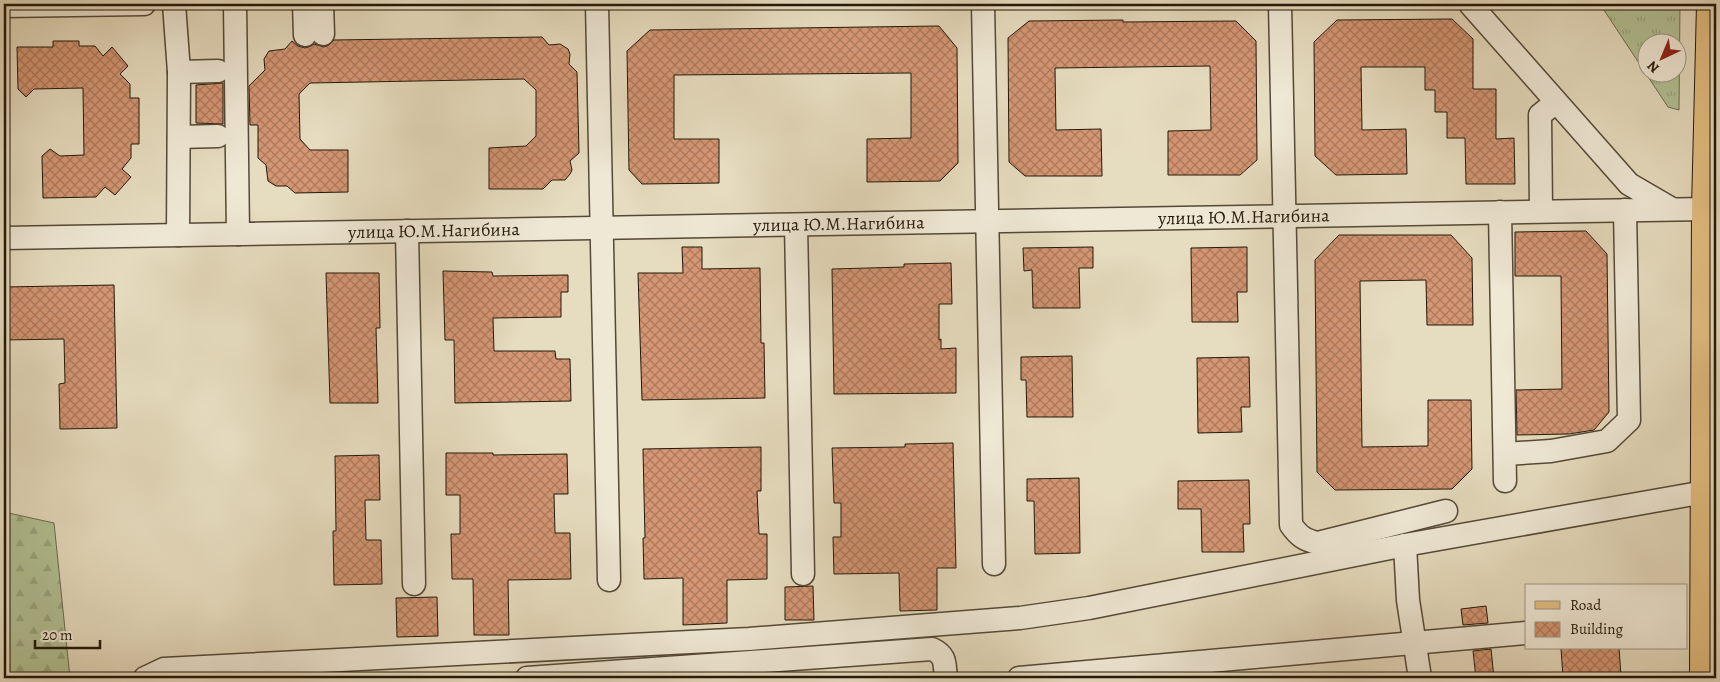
<svg xmlns="http://www.w3.org/2000/svg" width="1720" height="682" viewBox="0 0 1720 682" font-family="Alegreya,serif">
	<style>
		.grass { fill: url(#grass-tufts); stroke: #6a6c4f; fill-rule: evenodd }
		.forest { fill: url(#forest-firs); stroke: #6a6c4f }
		.building { fill: url(#building-cross-hatch); stroke: #23180a }
		.lines { fill: none; stroke-linecap: round; stroke-linejoin: round }
		.minor-casing { stroke: #544937; stroke-width: 25 }
		.major-casing { stroke: #23180a; stroke-width: 30 }
		.minor { stroke: #efe8d5; stroke-width: 22 }
		.major { stroke: #e3be80; stroke-width: 28 }
		.labels { text-anchor: middle; stroke-width: 4; stroke-linejoin: round; paint-order: stroke }
		.street-label { font-size: 18px; fill: #23180a; stroke: #efe8d5 }
	</style>
	<defs>
		<pattern id="grass-tufts" width="24" height="20" patternUnits="userSpaceOnUse" patternTransform="scale(1.25)"><rect width="24" height="20" fill="#b2c194"/><path d="M3 7l-1-3M5 7V3M7 7l1-3M15 17l-1-3M17 17v-4M19 17l1-3" fill="none" stroke="#99a57e"/></pattern>
		<pattern id="forest-firs" width="22" height="20" patternUnits="userSpaceOnUse" patternTransform="scale(1.25)"><rect width="22" height="20" fill="#b2c194"/><path d="M5 1l3.5 6h-7zM16 11l3.5 6h-7z" fill="#99a57e"/></pattern>
		<pattern id="building-cross-hatch" width="8" height="8" patternUnits="userSpaceOnUse" patternTransform="scale(1.25)"><rect width="8" height="8" fill="#d49673"/><path d="M0 0l8 8M0 8l8-8" fill="none" stroke="#ac795d"/></pattern>
	</defs>
	<rect width="100%" height="100%" fill="#e6dcbf"/>
	<filter id="stains"><feTurbulence type="fractalNoise" baseFrequency=".004" numOctaves="4"/><feColorMatrix values="0 0 0 0 .2 0 0 0 0 .09 0 0 0 0 .02 0 0 0 .5 -.17"/></filter>
	<radialGradient id="worn" r=".72"><stop offset=".6" stop-color="#630" stop-opacity="0"/><stop offset="1" stop-color="#630" stop-opacity=".3"/></radialGradient>
	<!-- grass -->
	<path class="grass" d="M 1600,4 L 1680,4 L 1679,110 L 1668,107 ZM 1648,42 L 1678,42 L 1678,72 L 1648,72 Z"/>
	<!-- forest -->
	<path class="forest" d="M 4,512 L 54,523 L 70,678 L 4,678 Z"/>
	<!-- building -->
	<path class="building" d="M 1452,19 L 1473,39 L 1473,89 L 1496,89 L 1496,139 L 1514,138 L 1515,184 L 1466,184 L 1465,138 L 1447,138 L 1447,112 L 1435,112 L 1435,90 L 1425,90 L 1425,67 L 1361,67 L 1362,130 L 1406,129 L 1407,174 L 1336,175 L 1315,156 L 1314,42 L 1337,20 Z
		M 1123,20 L 1123,22 L 1236,21 L 1256,41 L 1257,160 L 1240,175 L 1168,175 L 1168,131 L 1211,130 L 1210,66 L 1055,68 L 1056,130 L 1101,129 L 1102,176 L 1025,176 L 1009,162 L 1008,38 L 1029,21 Z
		M 939,26 L 957,48 L 958,163 L 940,181 L 867,182 L 867,139 L 911,138 L 911,73 L 674,75 L 674,139 L 719,139 L 719,183 L 642,184 L 629,170 L 627,51 L 650,30 Z
		M 542,37 L 549,45 L 560,44 L 568,49 L 570,54 L 569,64 L 577,72 L 579,153 L 570,161 L 572,170 L 570,174 L 565,180 L 552,180 L 543,189 L 489,189 L 489,148 L 526,146 L 536,136 L 536,90 L 524,79 L 310,83 L 299,94 L 300,139 L 310,150 L 348,150 L 348,192 L 295,193 L 287,186 L 276,186 L 268,181 L 266,165 L 258,158 L 258,125 L 250,125 L 249,86 L 265,70 L 264,59 L 269,51 L 285,49 L 292,41 L 298,46 L 305,48 L 311,46 L 314,44 L 324,47 L 329,45 L 334,40 Z
		M 53,41 L 79,41 L 79,46 L 95,46 L 103,56 L 112,47 L 128,66 L 120,74 L 130,84 L 130,98 L 139,98 L 139,144 L 131,144 L 131,158 L 122,169 L 131,177 L 115,195 L 105,187 L 96,197 L 43,198 L 42,156 L 50,149 L 60,156 L 84,155 L 83,88 L 34,89 L 26,97 L 18,89 L 17,47 L 53,47 Z
		M 223,83 L 223,124 L 196,123 L 196,85 Z
		M 1586,231 L 1607,254 L 1609,412 L 1594,430 L 1569,434 L 1517,435 L 1516,390 L 1562,389 L 1561,276 L 1515,276 L 1515,232 Z
		M 1339,235 L 1451,235 L 1472,258 L 1473,325 L 1427,325 L 1426,280 L 1360,281 L 1362,447 L 1428,446 L 1428,400 L 1471,400 L 1472,469 L 1452,489 L 1335,490 L 1317,472 L 1315,260 Z
		M 682,247 L 702,247 L 702,269 L 760,268 L 761,343 L 764,343 L 765,398 L 642,400 L 638,273 L 683,273 Z
		M 1093,247 L 1093,268 L 1079,268 L 1080,308 L 1033,308 L 1032,270 L 1024,271 L 1023,248 Z
		M 1247,247 L 1247,292 L 1237,292 L 1238,322 L 1192,322 L 1191,248 Z
		M 951,263 L 952,304 L 939,304 L 939,340 L 941,339 L 941,349 L 956,348 L 956,393 L 834,394 L 832,269 L 904,267 L 904,264 Z
		M 443,271 L 492,272 L 493,276 L 568,275 L 568,292 L 561,292 L 561,317 L 493,318 L 494,351 L 555,351 L 556,359 L 570,359 L 571,401 L 455,403 L 454,340 L 445,340 Z
		M 326,273 L 379,273 L 380,328 L 376,328 L 378,403 L 330,403 Z
		M 114,285 L 117,428 L 60,429 L 59,384 L 65,383 L 64,339 L 4,340 L 4,287 Z
		M 1072,356 L 1073,417 L 1027,417 L 1026,380 L 1021,380 L 1021,357 Z
		M 1249,357 L 1250,407 L 1241,407 L 1242,432 L 1198,433 L 1197,358 Z
		M 953,443 L 956,568 L 937,568 L 937,610 L 900,611 L 899,573 L 834,574 L 833,537 L 841,537 L 841,503 L 834,503 L 832,448 L 905,447 L 905,444 Z
		M 761,447 L 761,491 L 757,491 L 759,534 L 767,534 L 767,579 L 727,580 L 727,623 L 683,625 L 683,578 L 644,579 L 643,538 L 645,538 L 643,449 Z
		M 446,453 L 493,453 L 493,455 L 567,454 L 568,494 L 554,494 L 555,533 L 570,533 L 571,579 L 508,580 L 509,635 L 474,635 L 473,579 L 452,579 L 451,534 L 460,534 L 460,495 L 446,495 Z
		M 379,455 L 380,500 L 365,500 L 366,540 L 381,540 L 382,584 L 334,585 L 333,531 L 336,531 L 335,456 Z
		M 1079,478 L 1080,553 L 1035,554 L 1034,501 L 1027,501 L 1027,479 Z
		M 1249,480 L 1250,524 L 1243,524 L 1244,552 L 1202,552 L 1201,509 L 1178,509 L 1178,481 Z
		M 813,586 L 814,620 L 785,620 L 785,587 Z
		M 437,597 L 438,636 L 397,637 L 396,598 Z
		M 1486,606 L 1488,623 L 1463,625 L 1461,609 Z
		M 1561,648 L 1619,648 L 1621,676 L 1563,678 Z
		M 1491,649 L 1494,678 L 1476,678 L 1473,651 Z"/>
	<g class="lines">
		<!-- minor casing -->
		<g class="minor-casing">
			<g id="minor">
				<path d="M 174,4 L 179,72 L 178,235"/>
				<path d="M 235,4 L 238,234"/>
				<path d="M 304,4 L 305,35"/>
				<path d="M 322,4 L 323,34"/>
				<path d="M 597,4 L 609,580"/>
				<path d="M 983,4 L 994,564"/>
				<path d="M 1280,4 L 1291,525 C 1299,536 1304,540 1318,543 L 1446,511"/>
				<path d="M 1470,4 L 1629,184 L 1672,209"/>
				<path d="M 4,6 L 144,4"/>
				<path d="M 179,72 L 218,71"/>
				<path d="M 179,137 L 218,136"/>
				<path d="M 1541,211 L 1540,115 L 1556,102"/>
				<path d="M 1500,212 L 1505,481"/>
				<path d="M 796,225 L 803,574"/>
				<path d="M 407,231 L 414,584"/>
				<path id="s1" d="M 4,238 L 1706,209"/>
				<path d="M 1505,454 L 1551,451 L 1607,441 L 1629,420 L 1625,210"/>
				<path d="M 1405,545 L 1408,600 L 1420,678"/>
				<path d="M 145,678 L 164,669 L 749,639 L 1020,618 L 1089,608 L 1405,545 L 1716,490"/>
				<path d="M 527,678 L 932,649 C 947,656 944,664 946,678"/>
				<path d="M 1019,678 L 1526,633"/>
			</g>
		</g>
		<!-- major casing -->
		<g class="major-casing">
			<path id="major" d="M 1704,678 L 1706,209 L 1711,4"/>
		</g>
		<!-- minor -->
		<use href="#minor" class="minor"/>
		<!-- major -->
		<use href="#major" class="major"/>
	</g>
	<g class="labels">
		<!-- street labels -->
		<g class="street-label">
			<text dy="6" stroke="none"><textPath href="#s1" startOffset="1240">улица Ю.М.Нагибина</textPath></text>
			<text dy="6" stroke="none"><textPath href="#s1" startOffset="835">улица Ю.М.Нагибина</textPath></text>
			<text dy="6" stroke="none"><textPath href="#s1" startOffset="430">улица Ю.М.Нагибина</textPath></text>
		</g>
	</g>
	<!-- margin -->
	<rect width="1720" height="682" fill="none" stroke="#e6dcbf" stroke-width="20"/>
	<rect x="5" y="5" width="1710" height="672" fill="none" stroke="#23180a" stroke-width="2.5"/>
	<rect x="10" y="10" width="1700" height="662" fill="none" stroke="#23180a"/>
	<!-- legend -->
	<rect x="1525" y="584" width="162" height="65" fill="#efe8d5" stroke="#9d9584"/>
	<rect x="1535" y="601" width="25" height="8" fill="#e3be80" stroke="#9d9584"/>
	<text x="1570" y="610" font-size="15" fill="#23180a">Road</text>
	<rect x="1535" y="622" width="25" height="15" fill="url(#building-cross-hatch)" stroke="#9d9584"/>
	<text x="1570" y="634" font-size="15" fill="#23180a">Building</text>
	<!-- north arrow -->
	<g transform="translate(1662 58) rotate(224)"><circle r="24" fill="#efe8d5" stroke="#9d9584"/>
	<path d="M0-4L9 19L0 12L-9 19Z" fill="#8f2418"/>
	<text y="-8" font-size="14" font-weight="bold" text-anchor="middle" fill="#23180a">N</text>
	</g>
	<!-- scale -->
	<path d="M35 640v8h65v-8" fill="none" stroke="#23180a" stroke-width="2.5"/>
	<text x="42" y="640" font-size="15" fill="#23180a" stroke="#efe8d5" stroke-width="4" paint-order="stroke">20 m</text>
	<rect width="100%" height="100%" filter="url(#stains)"/>
	<rect width="100%" height="100%" fill="url(#worn)"/>
</svg>
